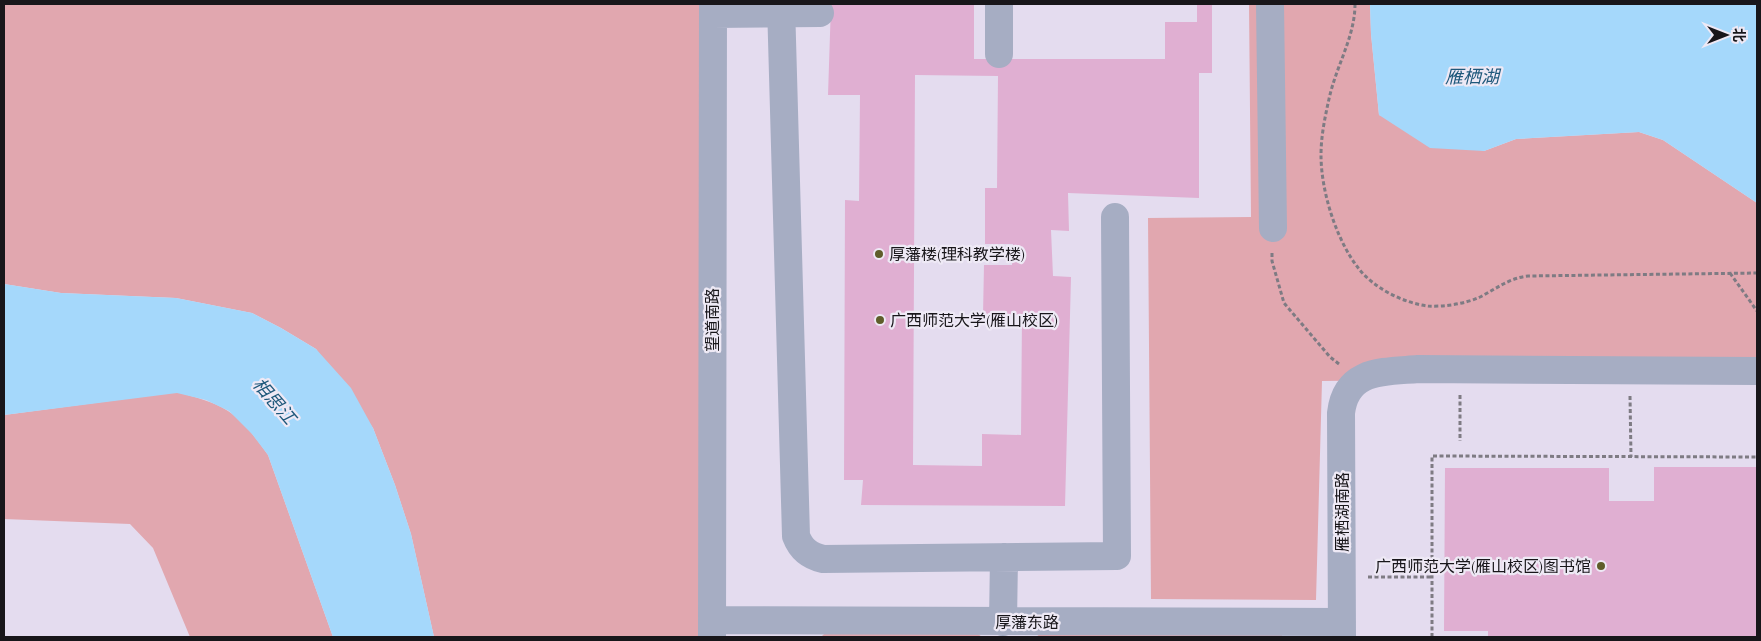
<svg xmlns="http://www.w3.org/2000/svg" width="1761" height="641" viewBox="0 0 1761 641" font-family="Spectral,'Noto Sans SC',serif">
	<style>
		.built { fill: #e4dcef }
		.green { fill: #e1a7af }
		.water { fill: #a5d8fb }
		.building { fill: #e0afd2; fill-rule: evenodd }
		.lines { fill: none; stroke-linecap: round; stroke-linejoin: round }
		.path { stroke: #7e7b83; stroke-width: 3; stroke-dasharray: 4 2.5; stroke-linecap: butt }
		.minor { stroke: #a6adc3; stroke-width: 28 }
		.poi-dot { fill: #5f5d2a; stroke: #eee9f5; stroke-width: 2 }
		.labels { text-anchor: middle; stroke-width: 4.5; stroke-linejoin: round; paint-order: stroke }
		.poi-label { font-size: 16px; fill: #18161a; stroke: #eee9f5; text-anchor: start }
		.street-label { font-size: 16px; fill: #18161a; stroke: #eee9f5 }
		.water-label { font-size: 18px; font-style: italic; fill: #1e587b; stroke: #eee9f5 }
	</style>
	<rect width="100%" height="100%" fill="#eee9f5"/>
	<!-- built -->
	<path class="built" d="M 4,4 L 1757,4 L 1757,637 L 4,637 Z"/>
	<!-- green -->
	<path class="green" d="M 4,4 L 713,4 L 712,637 L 434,637 L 411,534 L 395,485 L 373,428 L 316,349 L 281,328 L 252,313 L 176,298 L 61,293 L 4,284 Z
		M 1249,4 L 1370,4 L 1371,34 L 1379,115 L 1484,151 L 1516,139 L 1639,132 L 1663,140 L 1757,203 L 1757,376 L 1322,381 L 1316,600 L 1151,599 L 1148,218 L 1251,217 Z
		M 177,392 C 194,397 213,401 228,411 C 245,422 257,440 268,455 L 333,637 L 190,637 L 153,548 L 130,524 L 4,519 L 4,415 Z
		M 1044,631 L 1280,632 L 1283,637 L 1036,637 Z
		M 826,632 L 978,634 L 982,637 L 821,637 Z"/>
	<!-- water -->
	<path class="water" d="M 1370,4 L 1757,4 L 1757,203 L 1663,140 L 1639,132 L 1516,139 L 1484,151 L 1430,148 L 1379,115 L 1371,34 Z
		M 4,284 L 61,293 L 176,298 L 252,313 L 281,328 L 316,349 L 351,388 L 373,428 L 395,485 L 411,534 L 434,637 L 333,637 L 268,455 L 252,434 L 229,411 L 206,400 L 177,393 L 4,415 Z"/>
	<!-- building -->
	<path class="building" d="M 831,4 L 974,4 L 974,59 L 1165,59 L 1165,22 L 1197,22 L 1197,4 L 1212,4 L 1212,73 L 1199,73 L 1199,198 L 1068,193 L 1069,231 L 1051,230 L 1053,276 L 1071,277 L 1065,506 L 861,505 L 863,480 L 844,480 L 845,200 L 859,201 L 860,95 L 828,95 ZM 915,75 L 998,76 L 997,188 L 985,188 L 985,244 L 1013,244 L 1012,265 L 984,265 L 983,315 L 1022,315 L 1021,435 L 982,434 L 982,466 L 913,465 Z
		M 1654,467 L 1757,467 L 1757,637 L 1488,637 L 1488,631 L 1444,631 L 1445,468 L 1609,468 L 1609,501 L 1654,501 Z"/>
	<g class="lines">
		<!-- path -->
		<path class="path" d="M 1355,4 C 1355,37 1336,66 1329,99 C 1325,117 1321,136 1321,155 C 1321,191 1336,240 1359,269 C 1374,288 1403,303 1428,306 C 1443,307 1465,304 1480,297 C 1496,289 1509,278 1528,276 L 1757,273
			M 1272,253 L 1272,261 L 1284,303 L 1330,357 L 1339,364
			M 1730,273 L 1757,311
			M 1460,395 L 1460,441
			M 1630,396 L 1631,457
			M 1368,577 L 1432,577
			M 1432,637 L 1432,456 L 1757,457"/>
		<!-- minor -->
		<path class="minor" d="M 781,4 L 796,536 C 801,549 809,556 823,559 L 1117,556 L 1115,217
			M 999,4 L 999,54
			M 1270,4 L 1273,228
			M 713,14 L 820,13
			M 712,620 L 1342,622
			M 1003,622 L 1004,557
			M 712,637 L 713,4
			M 1342,637 L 1341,413 C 1346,369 1383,372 1418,369 L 1757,371"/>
	</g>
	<!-- markers -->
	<g class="poi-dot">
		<circle cx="879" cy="254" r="5"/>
		<circle cx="880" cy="320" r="5"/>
		<circle cx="1601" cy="566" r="5"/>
	</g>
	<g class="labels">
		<!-- poi labels -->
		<g class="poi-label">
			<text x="889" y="260">厚藩楼(理科教学楼)</text>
			<text x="890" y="326">广西师范大学(雁山校区)</text>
			<text x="1591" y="572" text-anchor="end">广西师范大学(雁山校区)图书馆</text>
		</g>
		<!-- street labels -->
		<g class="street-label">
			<text transform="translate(712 320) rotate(-90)" y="6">望道南路</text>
			<text transform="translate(1342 512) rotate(-90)" y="6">雁栖湖南路</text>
			<text x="1027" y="628">厚藩东路</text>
		</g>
		<!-- water labels -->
		<g class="water-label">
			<text x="1472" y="83">雁栖湖</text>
			<text transform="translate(274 401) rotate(49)" y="6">相思江</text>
		</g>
	</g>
	<!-- border -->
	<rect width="1761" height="641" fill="none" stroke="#18161a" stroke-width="10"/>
	<!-- north arrow -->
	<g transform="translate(1726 35) rotate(90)" stroke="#eee9f5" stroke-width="4" paint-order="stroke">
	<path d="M0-4L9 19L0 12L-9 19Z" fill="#18161a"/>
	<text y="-8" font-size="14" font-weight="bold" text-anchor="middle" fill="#18161a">北</text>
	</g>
</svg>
